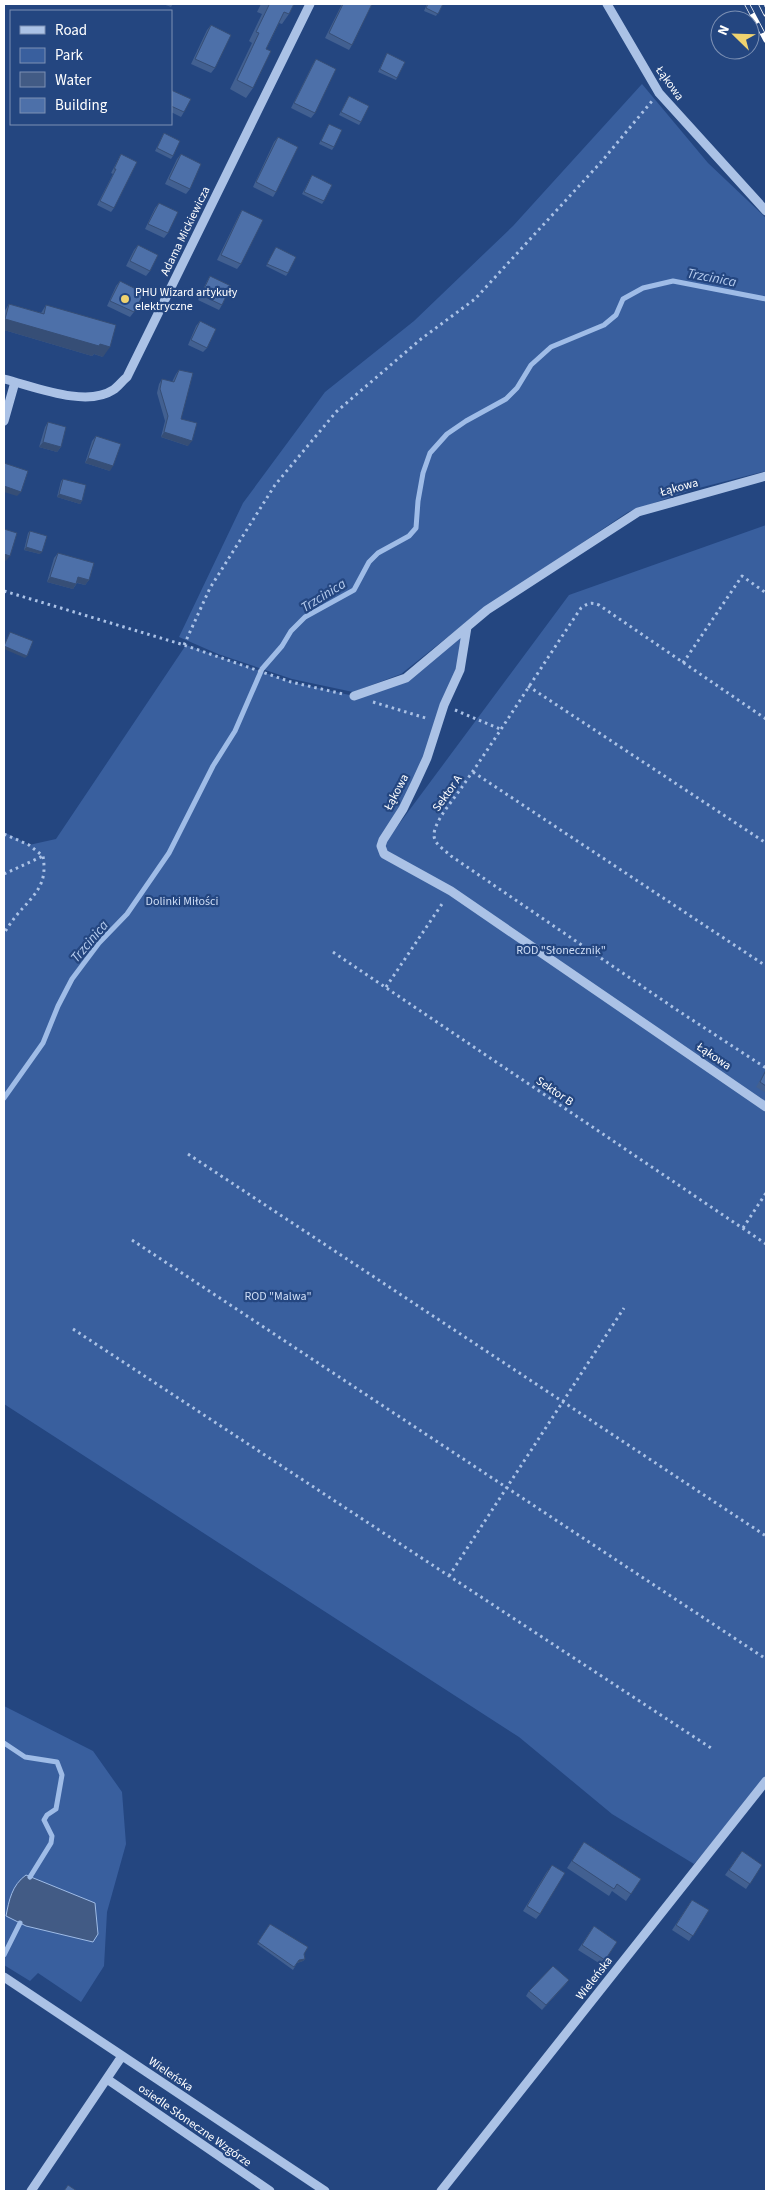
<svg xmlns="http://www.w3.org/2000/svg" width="770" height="2195" viewBox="0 0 770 2195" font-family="'Source Sans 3',sans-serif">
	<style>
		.green { fill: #395f9e }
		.water { fill: #425b85; stroke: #9fbce7 }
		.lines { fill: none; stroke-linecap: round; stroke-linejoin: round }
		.stream { stroke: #9fbce7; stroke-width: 5 }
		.path { stroke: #abc2e6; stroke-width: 3; stroke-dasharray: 2.5 4; stroke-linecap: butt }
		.minor { stroke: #abc2e6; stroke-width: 9 }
		.rail-casing { stroke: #fff; stroke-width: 5.5 }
		.rail { stroke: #244680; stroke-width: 4; stroke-dasharray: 11; stroke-linecap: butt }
		.wall { fill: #426091 }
		.shaded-wall { fill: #364e76 }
		.building { fill: #4d70a9; stroke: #364e76 }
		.poi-dot { fill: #f0d36f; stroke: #244680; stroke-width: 2 }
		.labels { text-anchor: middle; stroke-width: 4.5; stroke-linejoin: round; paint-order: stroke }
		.street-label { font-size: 12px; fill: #fff; stroke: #244680 }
		.poi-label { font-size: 12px; fill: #fff; stroke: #244680; text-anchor: start }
		.park-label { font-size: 12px; fill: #ceddf5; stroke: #244680 }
		.water-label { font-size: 14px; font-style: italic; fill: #b6ccee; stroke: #244680 }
	</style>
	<rect width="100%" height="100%" fill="#244680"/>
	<!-- green -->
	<path class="green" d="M 642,84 L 708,163 L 766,218 L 766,471 L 691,490 L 628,512 L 478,613 L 401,674 L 353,692 L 292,679 L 218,654 L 179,637 L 243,503 L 325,392 L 414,321 L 513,226 Z
		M 766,525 L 766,1780 L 694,1864 L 612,1814 L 519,1737 L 4,1404 L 4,832 L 29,845 L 56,839 L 186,645 L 291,682 L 354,696 L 406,678 L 467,627 L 460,670 L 427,758 L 382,847 L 569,595 Z
		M 4,1706 L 93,1751 L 122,1792 L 126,1844 L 107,1912 L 104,1966 L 81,2002 L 38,1973 L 30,1981 L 4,1965 Z"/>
	<!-- water -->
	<path class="water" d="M 26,1875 L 95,1903 L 98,1934 L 93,1942 L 26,1926 L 6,1916 C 9,1900 12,1885 26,1875 Z"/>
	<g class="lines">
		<!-- stream -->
		<path class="stream" d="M 4,1098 L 43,1043 L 58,1006 L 72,979 L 99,943 L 127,914 L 169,853 L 213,766 L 235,731 L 262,669 L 282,646 L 291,631 L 305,617 L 354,590 L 369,562 L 378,553 L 409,536 L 416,528 L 418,501 L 423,473 L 430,453 L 447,434 L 466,421 L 506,399 L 517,388 L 531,365 L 551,347 L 604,325 L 616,315 L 623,299 L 643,288 L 673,281 L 766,299
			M 4,1743 L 25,1757 L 57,1762 L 62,1775 L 56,1809 L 47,1815 L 44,1820 L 52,1836 L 51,1843 L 30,1877
			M 4,1955 L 20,1923"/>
		<!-- path -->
		<path class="path" d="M 4,591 L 184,645 L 291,682 L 343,694
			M 184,645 L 210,588 L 275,485 L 336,412 L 421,339 L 475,299 L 602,161 L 652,101
			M 683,663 L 742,576 L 766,593
			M 528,686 L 766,843
			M 373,702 L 429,719
			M 455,710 L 500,729
			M 766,719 L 599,605 C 591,602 588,603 581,608 C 541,667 503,728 462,787 C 455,798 433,822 434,836 C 435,845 445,850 451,856 L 677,1010 L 766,1068
			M 473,772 L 766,966
			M 4,834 L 29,845 L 43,856 C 47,881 39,890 23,908 C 16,915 10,924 4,933
			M 4,874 L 43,856
			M 333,952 L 766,1244
			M 386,987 L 444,901
			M 188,1154 L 766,1536
			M 743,1228 L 766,1193
			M 132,1240 L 766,1659
			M 73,1329 L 711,1748
			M 449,1576 L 624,1308"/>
		<!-- minor -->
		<path class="minor" d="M 607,4 L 659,93 L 766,211
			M 4,379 C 33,386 86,408 113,390 C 118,387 122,381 127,377 L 310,4
			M 4,421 L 15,382
			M 467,627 L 460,670 L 444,705 L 427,758 L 416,782 L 403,809 L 383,840 L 381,846 L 384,854 L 451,891 L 766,1107
			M 354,696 L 406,678 L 487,610 L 638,512 L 766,476
			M 4,1977 L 325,2191
			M 107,2079 L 270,2191
			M 31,2191 L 122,2056
			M 441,2191 L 766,1781"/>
		<!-- rail casing -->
		<g class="rail-casing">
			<path id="rail" d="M 747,4 L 766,40
				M 761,4 L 766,14"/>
		</g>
		<!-- rail -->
		<use href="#rail" class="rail"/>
	</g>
	<!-- wall -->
	<path class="wall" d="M 163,4 L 173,4 L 171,7 Z
		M 261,4 L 294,4 L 289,14 L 282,24 L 279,23 L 266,49 L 253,88 L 246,98 L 230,89 L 252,43 L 249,41 L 262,14 L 257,12 Z
		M 342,4 L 372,4 L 352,45 L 349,50 L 325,38 Z
		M 427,4 L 443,4 L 436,16 L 424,11 Z
		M 211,25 L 215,68 L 211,73 L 191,64 L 207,30 Z
		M 387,53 L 397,78 L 396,80 L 378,72 Z
		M 316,59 L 315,113 L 311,118 L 291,108 L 313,64 Z
		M 171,90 L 184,112 L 181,117 L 171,112 Z
		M 349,96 L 361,122 L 359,125 L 339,115 Z
		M 329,124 L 334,147 L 332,150 L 319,144 Z
		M 164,133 L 173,156 L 171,159 L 155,151 Z
		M 278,137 L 276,192 L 273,197 L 253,187 L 274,142 Z
		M 121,154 L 114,208 L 111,212 L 97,205 L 113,174 L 111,173 Z
		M 181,154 L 190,189 L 186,194 L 165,184 L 177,159 Z
		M 312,175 L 324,201 L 322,204 L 302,194 Z
		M 159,203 L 168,233 L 164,238 L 145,229 L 155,208 Z
		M 242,210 L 241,264 L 237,269 L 217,260 L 239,215 Z
		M 138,245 L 150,271 L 146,276 L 126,266 L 134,250 Z
		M 276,247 L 288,273 L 286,276 L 266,266 Z
		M 210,276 L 222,305 L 219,310 L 198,300 L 207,281 Z
		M 120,281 L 134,312 L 130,317 L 107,306 L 116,286 Z
		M 9,304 L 41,313 L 46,305 L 103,357 L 94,354 L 92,356 L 4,330 L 4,312 Z
		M 200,321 L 207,348 L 203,352 L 188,345 L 196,326 Z
		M 179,370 L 181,419 L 188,446 L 161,437 L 165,421 L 157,393 L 159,384 L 162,379 L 172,382 L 176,374 Z
		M 48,422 L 61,447 L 57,452 L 39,447 L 45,427 Z
		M 96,436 L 110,471 L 85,463 L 92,441 Z
		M 63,479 L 82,501 L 80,504 L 57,497 L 61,481 Z
		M 30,531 L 40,554 L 24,550 L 28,533 Z
		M 58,553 L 89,580 L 85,585 L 77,583 L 73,589 L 47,582 L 54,558 Z
		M 766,1070 L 766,1093 L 756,1087 Z
		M 584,1842 L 641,1879 L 626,1901 L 612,1891 L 609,1896 L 567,1868 Z
		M 742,1851 L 762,1865 L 746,1889 L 725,1875 Z
		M 548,1870 L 540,1914 L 536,1919 L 523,1911 Z
		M 692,1900 L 709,1910 L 689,1941 L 672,1930 Z
		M 270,1924 L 304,1954 L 305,1959 L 303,1961 L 297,1963 L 293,1970 L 257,1944 Z
		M 594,1926 L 617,1942 L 602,1965 L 578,1950 Z
		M 569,1980 L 565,1985 L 542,2010 L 526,1996 L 529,1991 Z"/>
	<!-- shaded-wall -->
	<path class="shaded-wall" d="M 5,319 L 100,344 L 110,347 L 103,357 L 94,354 L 92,356 L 4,330 L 4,321 Z
		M 164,432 L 192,441 L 188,446 L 161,437 Z
		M 43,442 L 61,447 L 57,452 L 39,447 Z
		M 88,458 L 113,466 L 110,471 L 85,463 Z
		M 4,486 L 21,492 L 17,496 L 4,492 Z
		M 59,494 L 82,501 L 80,504 L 57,497 Z
		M 26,547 L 42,552 L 40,554 L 24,550 Z
		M 4,554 L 10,556 L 6,561 L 4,560 Z
		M 50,577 L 76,584 L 73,589 L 47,582 Z
		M 78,577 L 89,580 L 85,585 L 75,582 Z
		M 4,646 L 27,656 L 25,658 L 4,649 Z
		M 305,1959 L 303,1961 L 297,1963 L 299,1960 Z
		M 569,1980 L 565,1985 L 542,2010 L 546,2005 Z"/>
	<!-- building -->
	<path class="building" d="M 267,4 L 294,4 L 289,14 L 284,12 L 266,49 L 271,51 L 253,88 L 237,80 L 259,33 L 256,32 L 269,5 Z
		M 343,4 L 372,4 L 352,45 L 329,33 Z
		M 428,4 L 443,4 L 438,14 L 426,8 Z
		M 211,25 L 231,35 L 215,68 L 195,59 Z
		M 387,53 L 405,62 L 397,78 L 380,69 Z
		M 316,59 L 336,69 L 315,113 L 294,103 Z
		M 171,90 L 191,99 L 184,112 L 171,106 Z
		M 349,96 L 369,106 L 361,122 L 341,112 Z
		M 329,124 L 342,130 L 334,147 L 321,141 Z
		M 164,133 L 180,141 L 173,156 L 157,148 Z
		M 278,137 L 298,147 L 276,192 L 256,182 Z
		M 121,154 L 137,162 L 114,208 L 100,201 L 116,169 L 114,169 Z
		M 181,154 L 201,164 L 190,189 L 169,179 Z
		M 312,175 L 332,185 L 324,201 L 304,192 Z
		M 159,203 L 178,212 L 168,233 L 148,224 Z
		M 242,210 L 263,220 L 241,264 L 221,255 Z
		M 138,245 L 158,255 L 150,271 L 130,261 Z
		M 276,247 L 296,257 L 288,273 L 267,264 Z
		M 210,276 L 231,286 L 222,305 L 201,295 Z
		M 120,281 L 144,293 L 134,312 L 110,301 Z
		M 9,304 L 44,314 L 46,305 L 116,325 L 110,347 L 100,344 L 99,346 L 5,319 Z
		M 200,321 L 216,329 L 207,348 L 191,340 Z
		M 179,370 L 193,373 L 181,419 L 197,423 L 192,441 L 164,432 L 168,416 L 160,389 L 162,379 L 174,382 Z
		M 48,422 L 66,427 L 61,447 L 43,442 Z
		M 96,436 L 121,444 L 113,466 L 88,458 Z
		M 4,463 L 28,471 L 21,492 L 4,486 Z
		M 63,479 L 86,485 L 82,501 L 59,494 Z
		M 4,529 L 17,533 L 10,556 L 4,554 Z
		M 30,531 L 47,536 L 42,552 L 26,547 Z
		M 58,553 L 94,563 L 89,580 L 78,577 L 76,584 L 50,577 Z
		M 10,632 L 33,641 L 27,656 L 4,646 Z
		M 766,1070 L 766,1086 L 760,1082 Z
		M 584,1842 L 641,1879 L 631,1894 L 617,1884 L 614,1889 L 572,1861 Z
		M 742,1851 L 762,1865 L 750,1884 L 729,1870 Z
		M 552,1865 L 565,1873 L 540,1914 L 527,1906 Z
		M 692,1900 L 709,1910 L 693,1936 L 676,1925 Z
		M 270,1924 L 308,1947 L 304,1954 L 305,1959 L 299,1960 L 294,1967 L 258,1942 Z
		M 594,1926 L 617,1942 L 605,1960 L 582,1945 Z
		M 553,1966 L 569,1980 L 546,2005 L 529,1991 Z
		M 68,2185 L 77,2191 L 64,2191 Z"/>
	<!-- markers -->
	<circle class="poi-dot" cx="125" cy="299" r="5"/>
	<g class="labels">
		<!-- street labels -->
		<g class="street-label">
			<text transform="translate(670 83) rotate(54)" y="4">Łąkowa</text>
			<text transform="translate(185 231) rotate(-64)" y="4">Adama Mickiewicza</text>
			<text transform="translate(679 487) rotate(-15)" y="4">Łąkowa</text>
			<text transform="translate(396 792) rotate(-62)" y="4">Łąkowa</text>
			<text transform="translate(447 793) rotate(-55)" y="4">Sektor A</text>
			<text transform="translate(714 1056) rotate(34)" y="4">Łąkowa</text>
			<text transform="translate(555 1091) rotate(34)" y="4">Sektor B</text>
			<text transform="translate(594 1978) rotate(-52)" y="4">Wieleńska</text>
			<text transform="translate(171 2074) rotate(34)" y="4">Wieleńska</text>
			<text transform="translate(195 2125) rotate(35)" y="4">osiedle Słoneczne Wzgórze</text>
		</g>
		<!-- poi labels -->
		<g class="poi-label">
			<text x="135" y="296">PHU Wizard artykuły<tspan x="135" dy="14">elektryczne</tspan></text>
		</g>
		<!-- park labels -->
		<g class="park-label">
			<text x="182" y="905">Dolinki Miłości</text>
			<text x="561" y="954">ROD "Słonecznik"</text>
			<text x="278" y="1300">ROD "Malwa"</text>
		</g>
		<!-- water labels -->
		<g class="water-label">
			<text transform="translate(712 277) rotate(11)" y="5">Trzcinica</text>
			<text transform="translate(323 595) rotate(-32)" y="5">Trzcinica</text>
			<text transform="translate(89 941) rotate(-50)" y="5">Trzcinica</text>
		</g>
	</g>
	<!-- border -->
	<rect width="770" height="2195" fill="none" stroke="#ffffff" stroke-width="10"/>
	<!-- legend -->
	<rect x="10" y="10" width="162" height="115" fill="#244680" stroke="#7c90b3"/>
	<rect x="20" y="26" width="25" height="8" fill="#abc2e6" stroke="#7c90b3"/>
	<text x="55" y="35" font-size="15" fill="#ffffff">Road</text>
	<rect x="20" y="48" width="25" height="15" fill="#395f9e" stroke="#7c90b3"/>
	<text x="55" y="60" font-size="15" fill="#ffffff">Park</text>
	<rect x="20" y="72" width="25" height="15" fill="#425b85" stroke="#7c90b3"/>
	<text x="55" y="85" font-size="15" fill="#ffffff">Water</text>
	<rect x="20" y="98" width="25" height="15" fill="#4d70a9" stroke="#7c90b3"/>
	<text x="55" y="110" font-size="15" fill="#ffffff">Building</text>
	<!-- north arrow -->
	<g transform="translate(735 35) rotate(293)"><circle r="24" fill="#244680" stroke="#7c90b3"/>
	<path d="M0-4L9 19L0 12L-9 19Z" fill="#f0d36f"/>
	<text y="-8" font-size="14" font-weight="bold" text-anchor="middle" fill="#ffffff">N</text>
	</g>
</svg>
